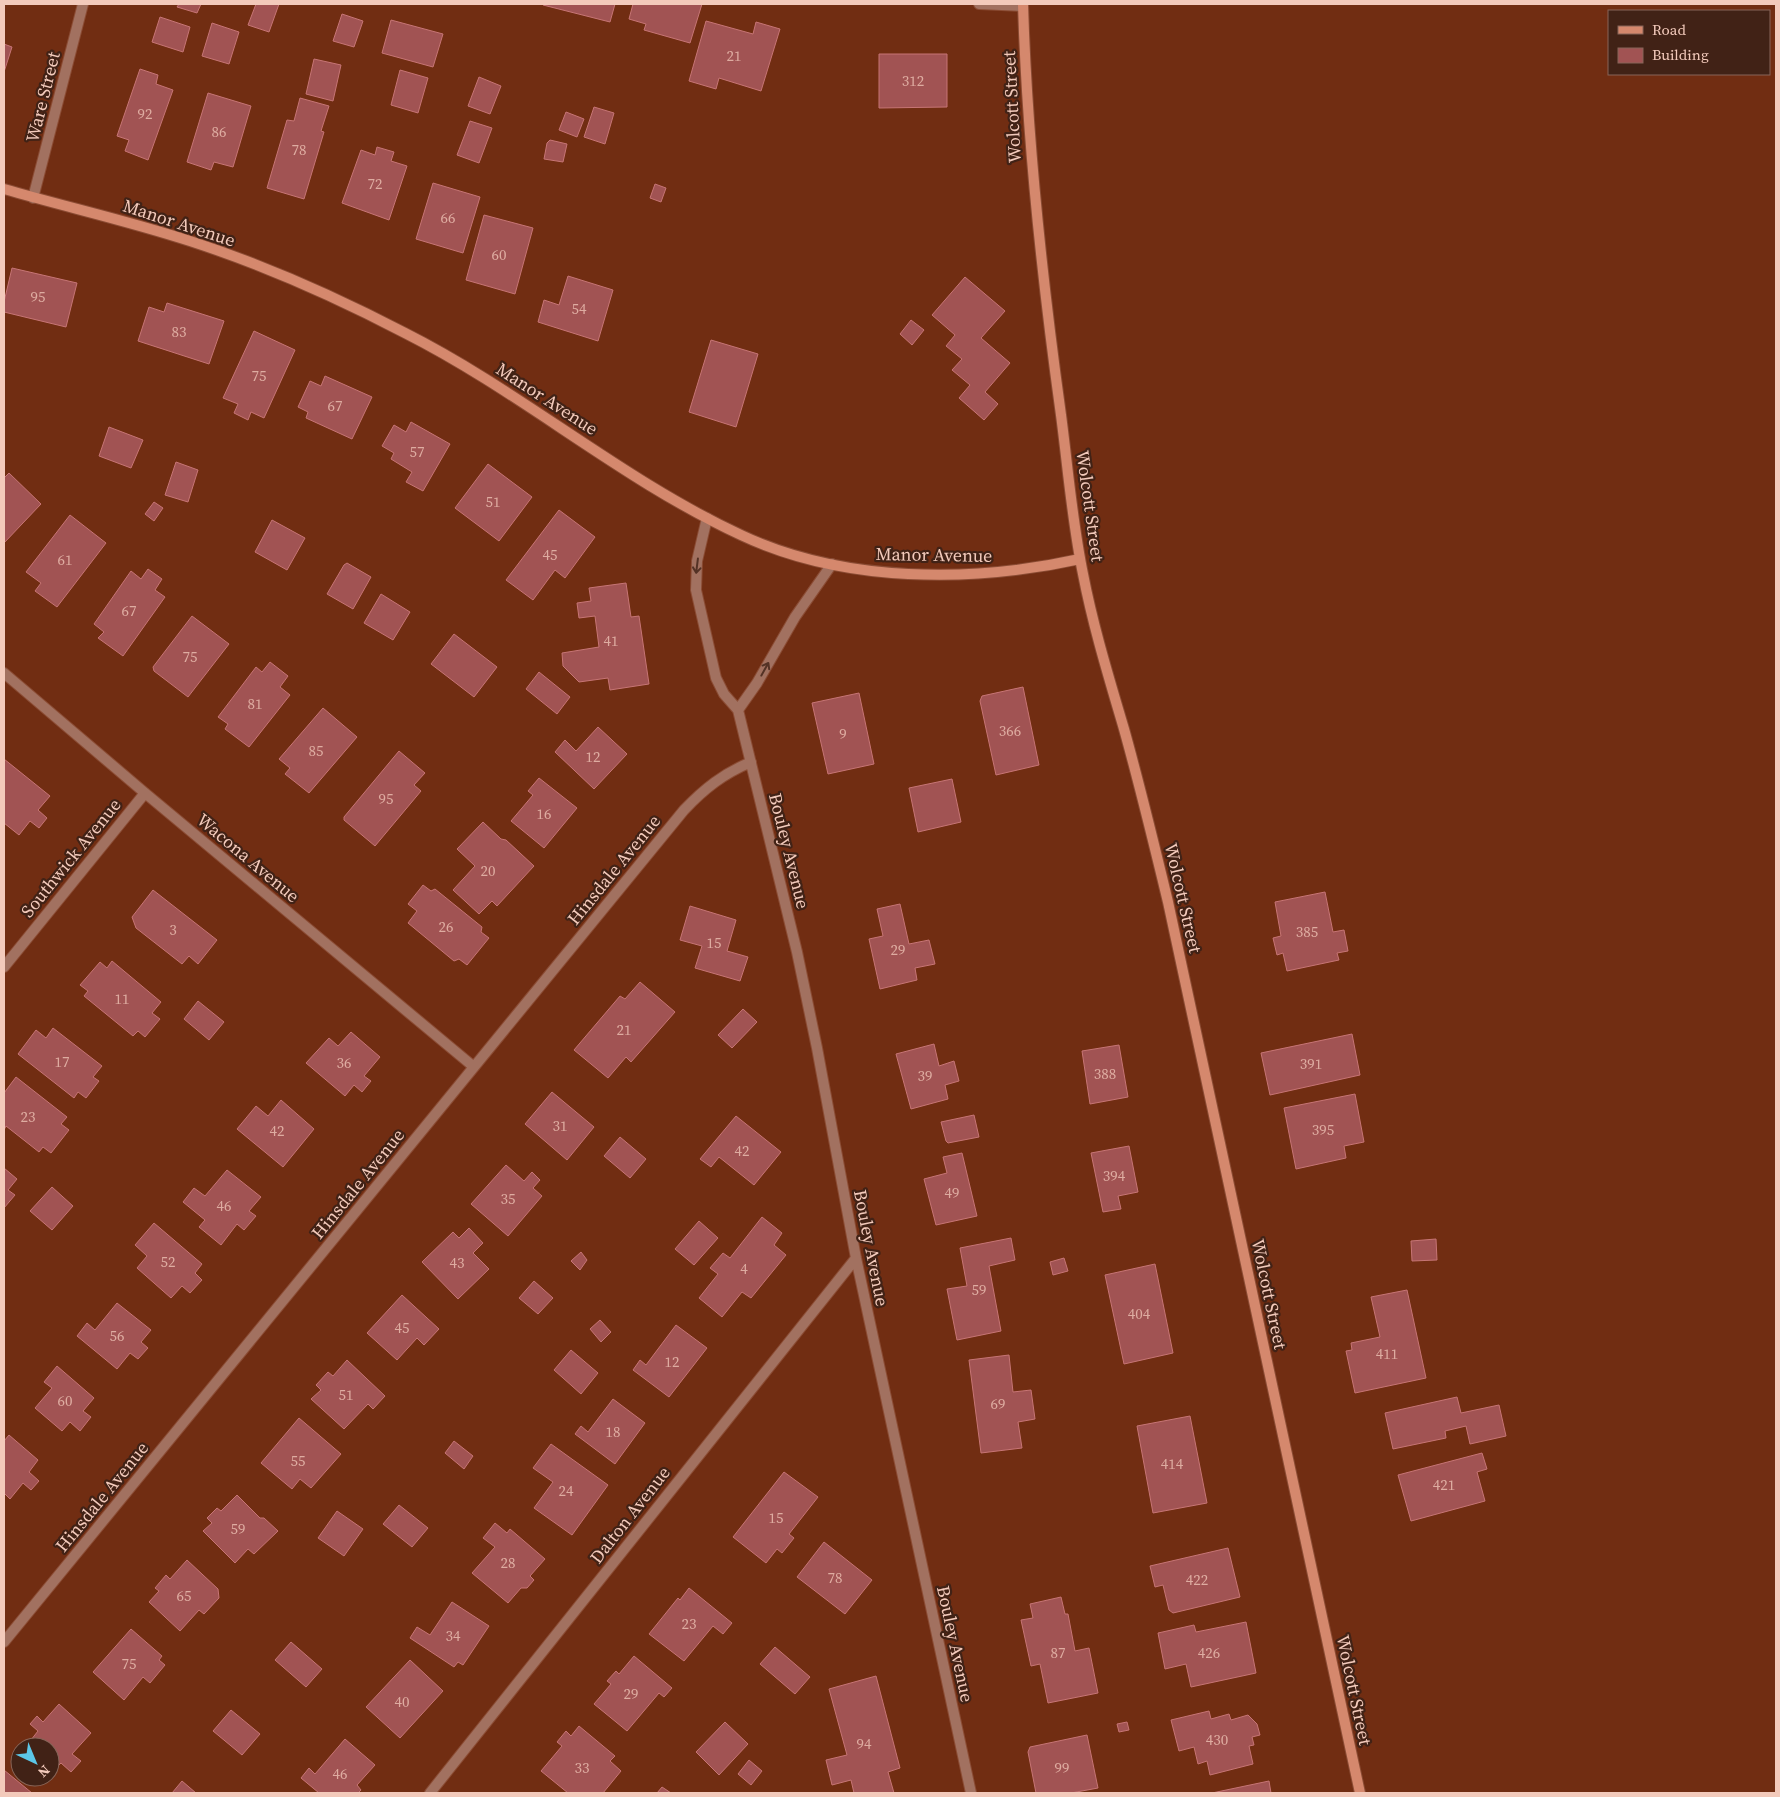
<svg xmlns="http://www.w3.org/2000/svg" width="1780" height="1797" viewBox="0 0 1780 1797" font-family="'Source Serif 4',serif">
	<style>
		.building { fill: #a15353; stroke: #c77575 }
		.lines { fill: none; stroke-linecap: round; stroke-linejoin: round }
		.minor-casing { stroke: #8b4c34; stroke-width: 12 }
		.secondary-casing { stroke: #8b4c34; stroke-width: 12 }
		.minor { stroke: #a27160; stroke-width: 10 }
		.secondary { stroke: #d5886d; stroke-width: 10 }
		.oneway { stroke: #543225 }
		.labels { text-anchor: middle; stroke-width: 4.5; stroke-linejoin: round; paint-order: stroke }
		.number-label { font-size: 15px; fill: #deaca1 }
		.street-label { font-size: 18px; fill: #f3cabb; stroke: #412216 }
	</style>
	<rect width="100%" height="100%" fill="#712d12"/>
	<!-- building -->
	<path class="building" d="M 179,4 L 201,4 L 197,13 L 177,7 Z
		M 256,4 L 279,4 L 269,32 L 248,25 Z
		M 543,4 L 615,4 L 610,22 L 543,5 Z
		M 633,4 L 702,4 L 690,43 L 644,30 L 646,24 L 629,19 Z
		M 342,14 L 363,21 L 354,47 L 333,41 Z
		M 160,17 L 190,27 L 183,52 L 152,42 Z
		M 391,20 L 443,34 L 433,67 L 382,53 Z
		M 706,21 L 753,34 L 756,22 L 780,29 L 761,91 L 719,78 L 716,89 L 689,81 Z
		M 212,23 L 239,32 L 229,64 L 202,56 Z
		M 4,44 L 12,47 L 4,72 Z
		M 879,54 L 947,54 L 947,107 L 879,108 Z
		M 314,59 L 341,65 L 333,101 L 306,94 Z
		M 140,69 L 158,75 L 156,84 L 173,90 L 148,160 L 125,151 L 129,140 L 117,136 Z
		M 400,70 L 428,78 L 418,113 L 391,105 Z
		M 479,77 L 501,86 L 490,114 L 468,106 Z
		M 208,93 L 251,106 L 233,167 L 214,162 L 211,170 L 187,162 Z
		M 300,98 L 329,106 L 321,131 L 324,132 L 304,199 L 267,188 L 287,120 L 294,121 Z
		M 594,107 L 614,113 L 605,144 L 584,137 Z
		M 566,112 L 584,119 L 577,137 L 559,130 Z
		M 470,121 L 492,128 L 479,163 L 457,155 Z
		M 550,140 L 567,144 L 563,162 L 544,159 L 547,143 Z
		M 377,147 L 394,152 L 391,161 L 407,166 L 389,220 L 342,203 L 361,150 L 375,155 Z
		M 433,183 L 480,197 L 463,253 L 416,239 Z
		M 655,184 L 666,188 L 661,202 L 650,198 Z
		M 484,215 L 533,228 L 515,294 L 466,280 Z
		M 12,268 L 77,283 L 66,327 L 4,312 L 4,302 Z
		M 568,276 L 613,290 L 598,341 L 538,322 L 544,300 L 559,305 Z
		M 965,277 L 1005,311 L 981,338 L 1010,363 L 985,392 L 998,404 L 984,420 L 959,398 L 970,385 L 952,370 L 962,359 L 946,346 L 955,335 L 932,315 Z
		M 167,303 L 224,321 L 209,364 L 138,341 L 149,307 L 164,312 Z
		M 911,320 L 924,330 L 912,345 L 900,334 Z
		M 254,331 L 295,350 L 264,418 L 251,412 L 248,420 L 234,413 L 238,404 L 223,398 Z
		M 711,340 L 758,354 L 736,427 L 689,412 Z
		M 325,376 L 372,397 L 352,439 L 306,418 L 308,412 L 298,407 L 310,381 L 321,386 Z
		M 411,422 L 450,444 L 423,491 L 406,482 L 412,472 L 391,459 L 394,453 L 382,446 L 394,425 L 406,432 Z
		M 109,427 L 143,440 L 131,468 L 99,456 Z
		M 176,462 L 198,470 L 188,502 L 165,495 Z
		M 488,464 L 532,497 L 499,541 L 455,508 Z
		M 9,473 L 41,504 L 4,543 L 4,478 Z
		M 154,502 L 163,508 L 154,521 L 145,514 Z
		M 559,510 L 595,537 L 565,578 L 555,570 L 533,600 L 506,580 Z
		M 70,515 L 106,543 L 57,607 L 35,591 L 41,583 L 26,572 Z
		M 272,520 L 305,538 L 287,570 L 255,552 Z
		M 347,563 L 371,577 L 353,609 L 327,594 L 344,565 Z
		M 148,569 L 162,579 L 155,590 L 165,597 L 123,656 L 98,638 L 104,632 L 94,624 L 131,571 L 141,579 Z
		M 626,583 L 631,617 L 639,616 L 649,684 L 610,690 L 608,678 L 579,682 L 563,666 L 562,653 L 599,647 L 595,616 L 579,618 L 577,603 L 591,601 L 589,588 Z
		M 381,594 L 410,612 L 393,640 L 364,623 Z
		M 192,616 L 229,644 L 188,697 L 154,671 L 153,667 Z
		M 454,634 L 497,667 L 474,697 L 431,664 Z
		M 270,662 L 288,676 L 280,687 L 290,695 L 249,747 L 225,729 L 228,724 L 218,717 L 256,667 L 262,672 Z
		M 539,672 L 570,697 L 557,714 L 526,689 Z
		M 1023,687 L 1039,765 L 996,775 L 980,701 L 982,696 Z
		M 859,693 L 874,764 L 828,774 L 812,703 Z
		M 323,708 L 357,737 L 309,793 L 285,774 L 290,768 L 279,759 Z
		M 598,727 L 627,754 L 594,789 L 555,752 L 565,740 L 576,751 Z
		M 399,751 L 425,773 L 414,785 L 421,791 L 375,846 L 344,820 L 344,817 Z
		M 4,759 L 50,796 L 38,810 L 47,818 L 39,828 L 30,821 L 19,835 L 4,823 Z
		M 539,778 L 577,808 L 544,848 L 511,821 L 533,795 L 528,791 Z
		M 952,779 L 961,822 L 918,832 L 909,788 Z
		M 483,822 L 501,839 L 506,840 L 534,866 L 497,906 L 492,901 L 479,914 L 453,890 L 475,866 L 457,849 Z
		M 423,885 L 431,891 L 435,889 L 482,927 L 481,932 L 489,938 L 467,965 L 459,959 L 454,961 L 408,923 L 417,911 L 408,904 Z
		M 153,890 L 217,940 L 198,964 L 189,956 L 182,964 L 136,928 L 132,917 Z
		M 1325,892 L 1333,932 L 1344,930 L 1348,951 L 1337,953 L 1339,960 L 1287,971 L 1283,953 L 1277,955 L 1273,938 L 1281,936 L 1275,902 Z
		M 900,904 L 909,944 L 929,940 L 935,964 L 915,968 L 917,980 L 880,989 L 869,939 L 883,936 L 877,909 Z
		M 690,906 L 736,920 L 727,951 L 748,957 L 740,981 L 695,968 L 702,946 L 680,940 Z
		M 112,961 L 161,1002 L 152,1013 L 160,1019 L 145,1037 L 138,1031 L 133,1036 L 84,996 L 88,991 L 80,985 L 100,962 L 107,968 Z
		M 640,982 L 675,1012 L 631,1062 L 626,1057 L 608,1078 L 574,1050 L 620,996 L 625,999 Z
		M 198,1001 L 224,1022 L 209,1040 L 184,1019 Z
		M 743,1009 L 757,1022 L 732,1048 L 718,1035 Z
		M 53,1028 L 102,1066 L 93,1077 L 99,1081 L 86,1098 L 78,1092 L 74,1098 L 18,1054 L 36,1030 L 46,1038 Z
		M 351,1032 L 380,1057 L 364,1076 L 371,1081 L 362,1092 L 354,1085 L 345,1096 L 306,1063 L 329,1038 L 338,1046 Z
		M 1352,1034 L 1360,1075 L 1270,1095 L 1261,1053 Z
		M 934,1044 L 939,1066 L 954,1061 L 959,1081 L 945,1085 L 948,1099 L 911,1109 L 896,1054 Z
		M 1119,1045 L 1128,1097 L 1090,1104 L 1082,1051 Z
		M 16,1077 L 67,1117 L 61,1124 L 69,1130 L 51,1153 L 43,1147 L 39,1152 L 6,1126 L 4,1130 L 4,1093 Z
		M 552,1092 L 594,1127 L 567,1160 L 525,1124 Z
		M 1355,1094 L 1364,1142 L 1344,1146 L 1346,1158 L 1296,1169 L 1284,1108 Z
		M 281,1100 L 314,1129 L 283,1167 L 237,1129 L 256,1106 L 268,1116 Z
		M 974,1115 L 979,1137 L 948,1143 L 946,1141 L 941,1122 Z
		M 736,1116 L 781,1152 L 754,1185 L 719,1157 L 711,1167 L 700,1159 Z
		M 620,1137 L 646,1159 L 630,1178 L 604,1156 Z
		M 1129,1146 L 1138,1192 L 1118,1196 L 1121,1209 L 1103,1212 L 1091,1153 Z
		M 962,1153 L 977,1216 L 936,1225 L 924,1179 L 947,1173 L 943,1157 Z
		M 506,1165 L 524,1181 L 532,1172 L 540,1180 L 533,1188 L 542,1196 L 508,1236 L 471,1204 Z
		M 4,1168 L 17,1179 L 8,1190 L 15,1195 L 4,1208 Z
		M 227,1170 L 261,1197 L 249,1211 L 256,1216 L 244,1230 L 237,1224 L 221,1245 L 199,1227 L 205,1220 L 183,1202 L 194,1188 L 205,1196 Z
		M 52,1187 L 73,1206 L 52,1230 L 30,1211 Z
		M 762,1217 L 782,1233 L 774,1245 L 786,1255 L 751,1298 L 742,1292 L 722,1317 L 699,1298 L 718,1274 L 710,1268 L 723,1253 L 730,1258 Z
		M 699,1221 L 718,1238 L 694,1265 L 675,1249 Z
		M 154,1223 L 202,1264 L 195,1273 L 202,1280 L 190,1293 L 182,1286 L 171,1298 L 137,1268 L 147,1256 L 135,1245 Z
		M 469,1228 L 483,1243 L 473,1253 L 489,1269 L 458,1299 L 422,1262 L 453,1232 L 459,1238 Z
		M 1011,1238 L 1015,1260 L 989,1266 L 1001,1331 L 957,1340 L 947,1289 L 967,1286 L 960,1248 Z
		M 1436,1239 L 1437,1260 L 1412,1261 L 1411,1241 Z
		M 581,1252 L 587,1260 L 580,1270 L 571,1261 Z
		M 1064,1258 L 1068,1271 L 1053,1275 L 1050,1262 Z
		M 1155,1264 L 1173,1353 L 1124,1364 L 1105,1275 Z
		M 534,1281 L 553,1298 L 538,1314 L 519,1298 Z
		M 1407,1290 L 1426,1378 L 1355,1393 L 1346,1351 L 1352,1350 L 1351,1343 L 1380,1337 L 1371,1297 Z
		M 402,1295 L 439,1329 L 424,1345 L 417,1338 L 397,1360 L 367,1333 Z
		M 117,1303 L 151,1330 L 141,1342 L 148,1348 L 138,1359 L 130,1353 L 117,1369 L 77,1336 L 87,1323 L 95,1330 Z
		M 600,1320 L 611,1332 L 601,1342 L 590,1329 Z
		M 676,1325 L 707,1348 L 669,1397 L 633,1370 L 640,1360 L 646,1365 Z
		M 571,1350 L 598,1373 L 581,1394 L 554,1370 Z
		M 1009,1355 L 1013,1392 L 1031,1390 L 1035,1419 L 1018,1422 L 1022,1448 L 981,1453 L 969,1360 Z
		M 347,1360 L 385,1396 L 373,1409 L 368,1404 L 344,1429 L 311,1399 L 321,1390 L 316,1385 L 328,1372 L 333,1376 Z
		M 57,1366 L 94,1398 L 83,1411 L 91,1417 L 80,1431 L 70,1422 L 62,1431 L 35,1408 L 52,1388 L 44,1382 Z
		M 1457,1397 L 1461,1413 L 1499,1405 L 1506,1436 L 1470,1444 L 1466,1426 L 1445,1431 L 1446,1438 L 1393,1449 L 1385,1413 Z
		M 613,1399 L 645,1423 L 615,1464 L 575,1434 L 581,1426 L 588,1432 Z
		M 1190,1416 L 1207,1503 L 1153,1513 L 1137,1426 Z
		M 299,1418 L 341,1454 L 311,1488 L 300,1479 L 292,1489 L 261,1463 Z
		M 9,1435 L 38,1460 L 29,1472 L 39,1481 L 31,1490 L 23,1483 L 10,1499 L 4,1493 L 4,1441 Z
		M 454,1441 L 473,1456 L 464,1469 L 445,1453 Z
		M 551,1444 L 608,1485 L 572,1535 L 534,1508 L 553,1482 L 533,1468 Z
		M 1482,1453 L 1487,1469 L 1477,1472 L 1485,1501 L 1411,1521 L 1398,1475 Z
		M 784,1472 L 818,1497 L 789,1534 L 794,1538 L 782,1553 L 777,1549 L 766,1563 L 733,1537 Z
		M 237,1495 L 260,1518 L 264,1518 L 278,1531 L 254,1554 L 248,1549 L 235,1563 L 203,1531 L 212,1523 L 207,1518 L 217,1508 L 221,1511 Z
		M 399,1505 L 428,1528 L 412,1547 L 383,1524 Z
		M 337,1511 L 363,1529 L 344,1556 L 318,1538 Z
		M 495,1523 L 507,1533 L 510,1529 L 545,1559 L 530,1576 L 534,1580 L 527,1588 L 521,1588 L 508,1603 L 472,1573 L 495,1547 L 483,1538 Z
		M 824,1542 L 872,1580 L 845,1614 L 797,1577 Z
		M 1228,1548 L 1240,1597 L 1173,1613 L 1169,1610 L 1163,1585 L 1155,1587 L 1150,1566 Z
		M 187,1560 L 218,1589 L 219,1598 L 204,1614 L 199,1610 L 180,1631 L 149,1602 L 159,1591 L 155,1588 L 166,1575 L 170,1579 Z
		M 689,1588 L 732,1623 L 723,1634 L 713,1626 L 684,1661 L 649,1634 L 678,1598 L 680,1600 Z
		M 1061,1597 L 1065,1614 L 1068,1614 L 1075,1651 L 1089,1648 L 1098,1693 L 1048,1703 L 1040,1664 L 1031,1666 L 1021,1620 L 1033,1618 L 1030,1604 Z
		M 452,1602 L 489,1626 L 463,1665 L 458,1662 L 454,1667 L 410,1638 L 417,1627 L 430,1635 Z
		M 1246,1622 L 1256,1673 L 1191,1687 L 1186,1664 L 1165,1669 L 1158,1633 L 1194,1625 L 1196,1632 Z
		M 131,1629 L 162,1656 L 159,1660 L 165,1665 L 150,1683 L 143,1677 L 124,1700 L 93,1672 Z
		M 291,1642 L 322,1669 L 306,1687 L 275,1660 Z
		M 775,1647 L 810,1677 L 795,1694 L 760,1664 Z
		M 634,1656 L 672,1688 L 664,1697 L 659,1693 L 627,1731 L 594,1704 L 611,1684 L 607,1681 L 616,1671 L 619,1674 Z
		M 410,1660 L 443,1691 L 400,1738 L 366,1707 Z
		M 876,1676 L 900,1768 L 888,1772 L 894,1793 L 854,1793 L 851,1780 L 832,1785 L 826,1760 L 847,1755 L 829,1689 Z
		M 59,1704 L 91,1733 L 72,1754 L 81,1761 L 71,1772 L 61,1763 L 55,1769 L 50,1765 L 50,1747 L 29,1747 L 27,1745 L 38,1731 L 30,1724 L 37,1716 L 43,1722 Z
		M 231,1710 L 260,1734 L 242,1755 L 213,1731 Z
		M 1209,1711 L 1211,1719 L 1229,1714 L 1231,1720 L 1248,1715 L 1257,1724 L 1260,1735 L 1252,1737 L 1254,1745 L 1249,1746 L 1253,1764 L 1210,1775 L 1207,1761 L 1198,1764 L 1194,1747 L 1179,1751 L 1171,1720 Z
		M 725,1722 L 748,1744 L 719,1775 L 696,1752 Z
		M 1127,1722 L 1129,1730 L 1119,1732 L 1117,1724 Z
		M 579,1726 L 615,1756 L 610,1761 L 621,1771 L 603,1793 L 568,1793 L 541,1771 L 562,1746 L 557,1742 L 566,1731 L 571,1736 Z
		M 1087,1735 L 1098,1788 L 1071,1793 L 1036,1793 L 1028,1752 L 1030,1747 Z
		M 345,1739 L 375,1765 L 357,1785 L 361,1790 L 358,1793 L 319,1793 L 301,1778 L 309,1768 L 315,1774 Z
		M 749,1760 L 762,1771 L 751,1785 L 738,1774 Z
		M 4,1770 L 32,1793 L 4,1793 Z
		M 182,1781 L 196,1793 L 172,1793 Z
		M 1269,1781 L 1271,1793 L 1212,1793 Z
		M 662,1787 L 671,1793 L 657,1793 Z"/>
	<g class="lines">
		<!-- minor casing -->
		<g class="minor-casing">
			<path id="minor" d="M 979,4 L 1023,6
				M 33,198 L 83,4
				M 707,518 L 697,561 L 696,590 L 716,678 L 724,694 L 738,710 L 797,952 L 817,1048 L 856,1258 L 971,1793
				M 4,673 L 145,793 L 474,1067
				M 738,710 L 757,683 L 795,617 L 832,564
				M 4,967 L 145,793
				M 4,1642 L 684,810 C 705,788 723,774 751,762
				M 430,1793 L 856,1258"/>
		</g>
		<!-- secondary casing -->
		<g class="secondary-casing">
			<path id="secondary" d="M 1023,4 C 1027,142 1042,278 1061,415 C 1068,468 1072,521 1083,574 C 1093,626 1109,678 1124,729 C 1140,786 1154,844 1168,902 L 1360,1793
				M 4,189 C 66,207 129,221 190,241 C 264,265 336,297 405,333 C 522,392 622,480 741,535 C 843,583 972,583 1080,559"/>
		</g>
		<!-- minor -->
		<use href="#minor" class="minor"/>
		<!-- secondary -->
		<use href="#secondary" class="secondary"/>
	</g>
	<!-- one-way arrows -->
	<defs><path id="oneway-shaft" d="M-6 0H5M1.5-3L5.5 0L1.5 3" fill="none" stroke-width="1.6" stroke-linecap="round" stroke-linejoin="round" transform="scale(1.25)"/></defs>
	<g class="oneway">
		<use href="#oneway-shaft" transform="translate(697 566) rotate(97)"/>
		<use href="#oneway-shaft" transform="translate(765 669) rotate(-61)"/>
	</g>
	<g class="labels">
		<!-- number labels -->
		<g class="number-label">
			<text x="734" y="61">21</text>
			<text x="913" y="86">312</text>
			<text x="145" y="119">92</text>
			<text x="219" y="137">86</text>
			<text x="299" y="155">78</text>
			<text x="375" y="189">72</text>
			<text x="448" y="223">66</text>
			<text x="499" y="260">60</text>
			<text x="38" y="302">95</text>
			<text x="579" y="314">54</text>
			<text x="179" y="337">83</text>
			<text x="259" y="381">75</text>
			<text x="335" y="411">67</text>
			<text x="417" y="457">57</text>
			<text x="493" y="507">51</text>
			<text x="550" y="560">45</text>
			<text x="65" y="565">61</text>
			<text x="129" y="616">67</text>
			<text x="611" y="646">41</text>
			<text x="190" y="662">75</text>
			<text x="255" y="709">81</text>
			<text x="1010" y="736">366</text>
			<text x="843" y="739">9</text>
			<text x="316" y="756">85</text>
			<text x="593" y="762">12</text>
			<text x="386" y="804">95</text>
			<text x="544" y="819">16</text>
			<text x="488" y="876">20</text>
			<text x="446" y="932">26</text>
			<text x="173" y="935">3</text>
			<text x="1307" y="937">385</text>
			<text x="714" y="948">15</text>
			<text x="898" y="955">29</text>
			<text x="122" y="1004">11</text>
			<text x="624" y="1035">21</text>
			<text x="62" y="1067">17</text>
			<text x="344" y="1068">36</text>
			<text x="1311" y="1069">391</text>
			<text x="1105" y="1079">388</text>
			<text x="925" y="1081">39</text>
			<text x="28" y="1122">23</text>
			<text x="560" y="1131">31</text>
			<text x="1323" y="1135">395</text>
			<text x="277" y="1136">42</text>
			<text x="742" y="1156">42</text>
			<text x="1114" y="1181">394</text>
			<text x="952" y="1198">49</text>
			<text x="508" y="1204">35</text>
			<text x="224" y="1211">46</text>
			<text x="168" y="1267">52</text>
			<text x="457" y="1268">43</text>
			<text x="744" y="1274">4</text>
			<text x="979" y="1295">59</text>
			<text x="1139" y="1319">404</text>
			<text x="402" y="1333">45</text>
			<text x="117" y="1341">56</text>
			<text x="1387" y="1359">411</text>
			<text x="672" y="1367">12</text>
			<text x="346" y="1400">51</text>
			<text x="65" y="1406">60</text>
			<text x="998" y="1409">69</text>
			<text x="613" y="1437">18</text>
			<text x="298" y="1466">55</text>
			<text x="1172" y="1469">414</text>
			<text x="1444" y="1490">421</text>
			<text x="566" y="1496">24</text>
			<text x="776" y="1523">15</text>
			<text x="238" y="1534">59</text>
			<text x="508" y="1568">28</text>
			<text x="835" y="1583">78</text>
			<text x="1197" y="1585">422</text>
			<text x="184" y="1601">65</text>
			<text x="689" y="1629">23</text>
			<text x="453" y="1641">34</text>
			<text x="1058" y="1658">87</text>
			<text x="1209" y="1658">426</text>
			<text x="129" y="1669">75</text>
			<text x="631" y="1699">29</text>
			<text x="402" y="1707">40</text>
			<text x="1217" y="1745">430</text>
			<text x="864" y="1749">94</text>
			<text x="582" y="1773">33</text>
			<text x="1062" y="1773">99</text>
			<text x="340" y="1779">46</text>
		</g>
		<!-- street labels -->
		<g class="street-label">
			<text transform="translate(43 97) rotate(-76)" y="6">Ware Street</text>
			<text transform="translate(1012 107) rotate(-93)" y="6">Wolcott Street</text>
			<text transform="translate(179 223) rotate(18)" y="6">Manor Avenue</text>
			<text transform="translate(547 399) rotate(33)" y="6">Manor Avenue</text>
			<text transform="translate(1090 506) rotate(82)" y="6">Wolcott Street</text>
			<text transform="translate(934 555) rotate(1)" y="6">Manor Avenue</text>
			<text transform="translate(789 851) rotate(76)" y="6">Bouley Avenue</text>
			<text transform="translate(71 858) rotate(-51)" y="6">Southwick Avenue</text>
			<text transform="translate(248 858) rotate(40)" y="6">Wacona Avenue</text>
			<text transform="translate(614 870) rotate(-51)" y="6">Hinsdale Avenue</text>
			<text transform="translate(1183 898) rotate(77)" y="6">Wolcott Street</text>
			<text transform="translate(358 1184) rotate(-51)" y="6">Hinsdale Avenue</text>
			<text transform="translate(871 1248) rotate(79)" y="6">Bouley Avenue</text>
			<text transform="translate(1269 1294) rotate(78)" y="6">Wolcott Street</text>
			<text transform="translate(102 1497) rotate(-51)" y="6">Hinsdale Avenue</text>
			<text transform="translate(630 1515) rotate(-52)" y="6">Dalton Avenue</text>
			<text transform="translate(955 1644) rotate(78)" y="6">Bouley Avenue</text>
			<text transform="translate(1354 1690) rotate(78)" y="6">Wolcott Street</text>
		</g>
	</g>
	<!-- border -->
	<rect width="1780" height="1797" fill="none" stroke="#f3cabb" stroke-width="10"/>
	<!-- legend -->
	<rect x="1608" y="10" width="162" height="65" fill="#412216" stroke="#886558"/>
	<rect x="1618" y="26" width="25" height="8" fill="#d5886d" stroke="#886558"/>
	<text x="1652" y="35" font-size="15" fill="#f3cabb">Road</text>
	<rect x="1618" y="48" width="25" height="15" fill="#a15353" stroke="#886558"/>
	<text x="1652" y="60" font-size="15" fill="#f3cabb">Building</text>
	<!-- north arrow -->
	<g transform="translate(35 1762) rotate(136)"><circle r="24" fill="#412216" stroke="#886558"/>
	<path d="M0-4L9 19L0 12L-9 19Z" fill="#5cc7e8"/>
	<text y="-8" font-size="14" font-weight="bold" text-anchor="middle" fill="#f3cabb">N</text>
	</g>
</svg>
